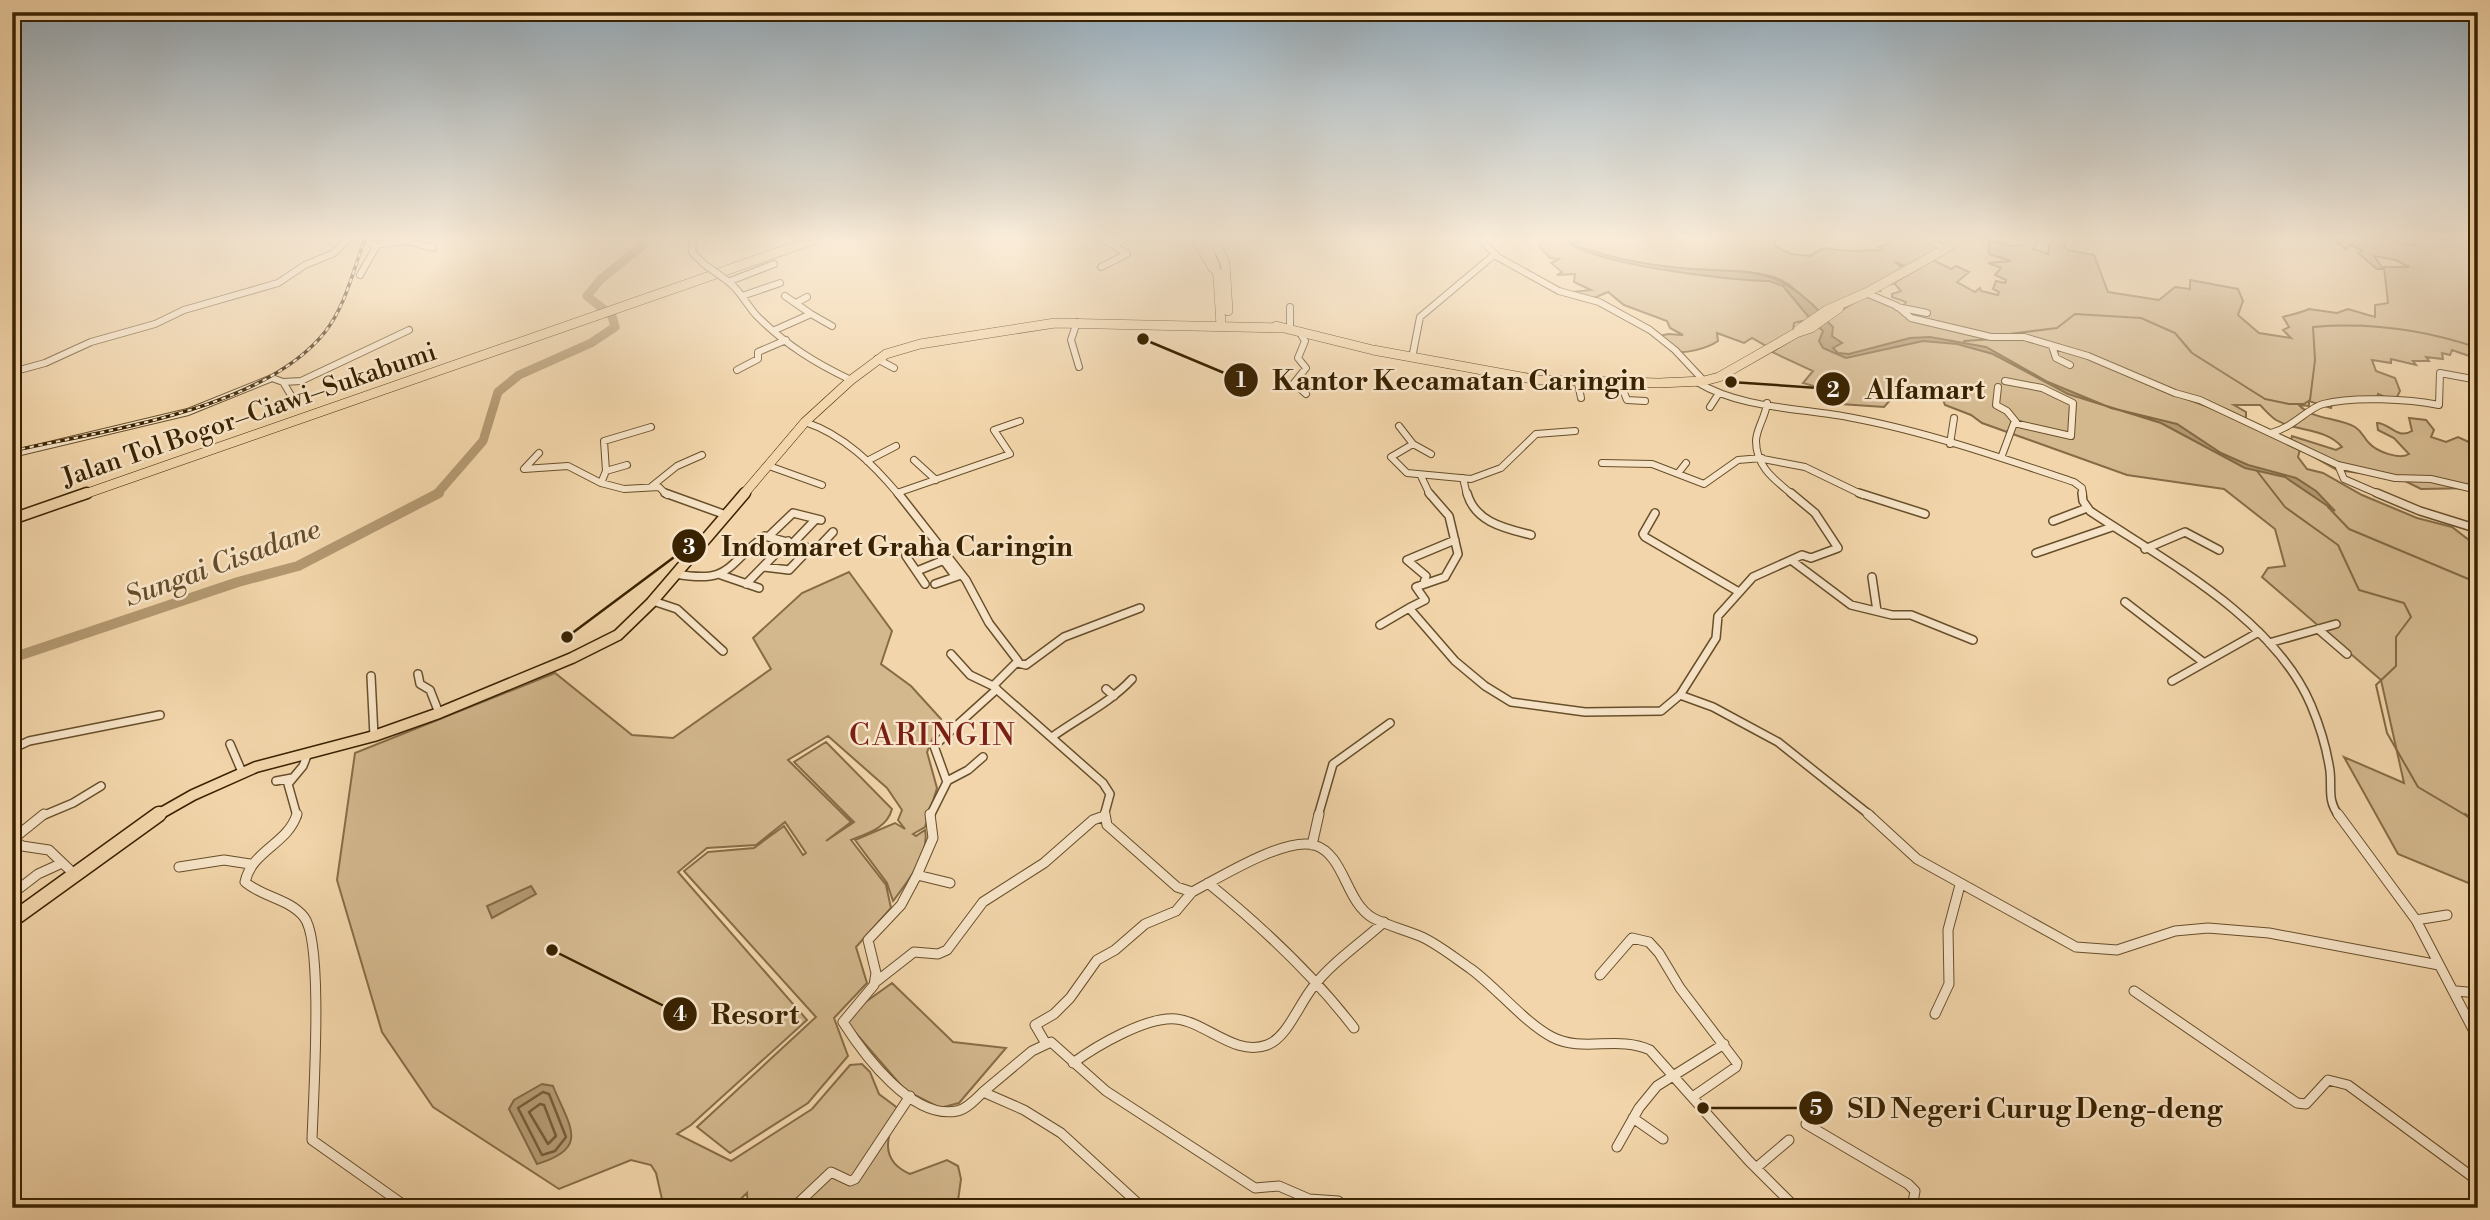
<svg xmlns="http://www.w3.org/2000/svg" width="2490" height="1220" viewBox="0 0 2490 1220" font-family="'Libre Bodoni',serif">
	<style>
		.green { fill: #d3b78d; stroke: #866c46; stroke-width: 2; fill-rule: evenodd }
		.water { fill: #b39870; stroke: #826943; stroke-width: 2 }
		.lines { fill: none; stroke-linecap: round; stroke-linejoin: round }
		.shore { stroke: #765d38; stroke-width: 2.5 }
		.stream-far1 { stroke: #826943; stroke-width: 2 }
		.stream { stroke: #826943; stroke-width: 2.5 }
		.river-far1 { stroke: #b39870; stroke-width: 9 }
		.river { stroke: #b39870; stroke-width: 10 }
		.minor-far2-casing { stroke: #674f2a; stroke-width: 8 }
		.minor-far1-casing { stroke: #674f2a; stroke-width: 10 }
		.minor-casing { stroke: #674f2a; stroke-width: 11 }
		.highway-far2-casing { stroke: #392200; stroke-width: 10 }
		.highway-far1-casing { stroke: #392200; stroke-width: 13 }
		.highway-casing { stroke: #392200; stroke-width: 17 }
		.minor-far2 { stroke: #f7e4c8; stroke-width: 6 }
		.minor-far1 { stroke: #f7e4c8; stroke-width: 7 }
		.minor { stroke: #f7e4c8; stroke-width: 9 }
		.highway-far2 { stroke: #f2d5aa; stroke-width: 9 }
		.highway-far1 { stroke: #f2d5aa; stroke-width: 10 }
		.highway { stroke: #f2d5aa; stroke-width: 14 }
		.rail-casing { stroke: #392200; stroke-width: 3.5 }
		.rail { stroke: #f7e4c8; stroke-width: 2; stroke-dasharray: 4.5; stroke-linecap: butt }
		.minor-bridge-casing { stroke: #674f2a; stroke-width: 8; stroke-linecap: butt }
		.minor-bridge { stroke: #f7e4c8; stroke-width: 6 }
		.labels { text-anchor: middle; stroke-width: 5; stroke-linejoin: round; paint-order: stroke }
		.street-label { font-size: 26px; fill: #392200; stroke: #f7e4c8 }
		.water-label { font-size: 28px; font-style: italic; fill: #644b27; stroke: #f7e4c8 }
		.quarter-label { font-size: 30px; letter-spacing: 2px; fill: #7a1f14; stroke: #f7e4c8 }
		.leader { fill: none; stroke: #392200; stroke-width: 2.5 }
		.callout-dot { fill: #392200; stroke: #f7e4c8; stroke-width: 2.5 }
		.mark-label { font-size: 21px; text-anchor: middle; font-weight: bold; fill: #fff }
		.callout-label { font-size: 28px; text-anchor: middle; font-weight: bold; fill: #392200; stroke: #f7e4c8; stroke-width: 5; stroke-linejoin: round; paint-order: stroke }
	</style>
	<rect width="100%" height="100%" fill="#f2d5aa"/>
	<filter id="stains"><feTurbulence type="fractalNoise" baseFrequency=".00286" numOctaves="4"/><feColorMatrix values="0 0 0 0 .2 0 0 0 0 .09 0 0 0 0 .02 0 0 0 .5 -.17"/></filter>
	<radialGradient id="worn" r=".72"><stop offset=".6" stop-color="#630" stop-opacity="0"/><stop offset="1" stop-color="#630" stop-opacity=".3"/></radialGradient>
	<!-- green -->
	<path class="green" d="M 1546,239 L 1569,239 L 1571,242 L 1574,239 L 1775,239 L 1775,246 L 1791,254 L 1810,256 L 1823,248 L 1848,251 L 1884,250 L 1878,247 L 1887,245 L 1890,239 L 1931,239 L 1935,245 L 1943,248 L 1909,268 L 1895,262 L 1905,270 L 1889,279 L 1892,284 L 1877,286 L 1880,291 L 1872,290 L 1856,297 L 1860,299 C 1876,292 1899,306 1907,318 L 1912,319 L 1907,314 L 1908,308 L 1903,306 L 1906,302 L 1892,297 L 1892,294 L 1901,291 L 1894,283 L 1933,260 L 1951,269 L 1956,266 L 1969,272 L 1957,282 L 1975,292 L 1980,288 L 1981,291 L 1998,295 L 1999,292 L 1993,289 L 1996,281 L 2005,283 L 2006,280 L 1995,275 L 2001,268 L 1988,263 L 2011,261 L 1989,254 L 1989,240 L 2010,246 L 2023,245 L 2016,239 L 2038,239 L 2033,249 L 2048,254 L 2049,246 L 2053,242 L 2050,239 L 2067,239 L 2064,246 L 2068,250 L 2094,255 L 2108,292 L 2159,300 L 2175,287 L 2190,289 L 2190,280 L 2238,289 L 2243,301 L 2238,315 L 2259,333 L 2291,338 L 2283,330 L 2289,327 L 2283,317 C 2292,314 2301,313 2309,309 L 2337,313 L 2348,309 L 2375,317 L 2375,305 L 2388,303 L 2384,267 L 2409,267 L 2396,260 L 2374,256 L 2383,269 L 2377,269 L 2358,253 L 2363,251 L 2351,245 L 2346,249 L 2332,239 L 2385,239 L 2415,246 L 2412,239 L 2478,239 L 2478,359 L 2452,350 L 2450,355 L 2442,353 L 2443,359 L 2426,357 L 2429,361 L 2413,361 L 2416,365 L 2391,359 L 2391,363 L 2372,360 L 2376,371 L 2395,378 L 2400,391 L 2395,401 L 2378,394 L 2377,399 L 2369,402 L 2353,397 L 2351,401 L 2333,400 L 2331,408 L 2309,401 L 2309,406 L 2299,405 C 2313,420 2337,417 2355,427 C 2363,432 2363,437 2369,443 C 2377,452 2400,460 2409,454 L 2394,438 L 2378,430 L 2377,423 C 2390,423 2397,440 2412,431 L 2409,418 L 2426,420 L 2434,430 L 2431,437 L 2446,442 L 2458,437 L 2471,443 L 2471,452 L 2478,455 L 2478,465 L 2475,468 L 2478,472 L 2478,488 L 2421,489 L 2399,478 L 2337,470 L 2300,449 L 2298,457 L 2307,469 L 2323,473 L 2362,495 L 2417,518 L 2452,527 L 2478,547 L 2478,887 L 2398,854 L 2344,757 L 2404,783 L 2381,680 L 2262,577 L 2268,568 L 2285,566 L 2275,529 L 2224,489 L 2127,475 L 1982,423 L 1971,415 L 1945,405 L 1941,394 L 1930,400 L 1893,397 L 1884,407 L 1826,403 L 1828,390 L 1803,383 L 1813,371 L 1772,352 L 1857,301 L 1851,299 L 1835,308 L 1828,306 L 1822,310 L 1828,312 L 1820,316 C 1808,304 1797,288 1781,280 C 1760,269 1715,271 1690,269 C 1670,268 1650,264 1630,261 L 1672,270 L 1778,282 L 1787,287 L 1812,321 L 1805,326 L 1802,321 L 1794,323 L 1793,333 L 1768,347 L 1752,338 L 1744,343 L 1717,333 L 1718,341 C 1708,348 1684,355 1672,351 L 1674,349 L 1655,337 L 1668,334 L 1683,335 L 1670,328 L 1667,321 L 1624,305 L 1608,292 L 1592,299 L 1572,292 L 1591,290 L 1574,282 L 1575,274 L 1557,275 L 1562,272 L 1551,263 L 1559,259 L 1550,258 L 1539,246 ZM 2157,388 L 2226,410 L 2246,421 L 2246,412 L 2234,405 L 2260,405 C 2265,410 2270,416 2276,420 C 2297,432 2326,428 2342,447 L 2336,450 L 2292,436 L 2291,440 L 2265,433 L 2219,411 Z
		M 849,572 L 892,631 L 881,664 L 911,686 L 941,719 L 927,752 L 937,788 L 925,827 L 913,834 L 916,836 L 925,830 C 930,854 907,883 893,901 L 887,883 L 855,840 L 895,823 L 905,829 L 898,820 L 902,810 L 887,788 L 828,736 L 788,760 L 851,822 L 826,841 L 854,822 L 794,762 L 826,742 L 892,809 C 887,828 868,833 851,840 L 886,885 L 891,908 L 856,947 L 867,983 L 834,1018 L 848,1056 L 808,1103 L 730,1153 L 697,1127 L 816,1017 L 684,871 L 708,852 L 754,848 L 784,826 L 803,855 L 806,853 L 785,822 L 756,845 L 707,848 L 678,872 L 807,1020 L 691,1125 L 677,1134 L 731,1161 L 812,1109 L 850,1065 L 862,1064 L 870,1072 L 879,1094 L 899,1109 C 887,1135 878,1160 910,1174 L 947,1160 L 958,1166 L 961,1179 L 957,1208 L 748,1208 L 747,1193 L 731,1208 L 664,1208 L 656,1173 L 651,1165 L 631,1160 L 559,1189 L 433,1107 L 382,1032 L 337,880 L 355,753 L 555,673 L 632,735 L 673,738 L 771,669 L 753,638 L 802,593 Z
		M 892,983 L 953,1042 L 1006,1048 L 959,1103 L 940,1108 L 905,1090 L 847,1023 L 853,1011 Z"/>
	<!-- water -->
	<path class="water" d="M 1576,239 L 1580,247 C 1612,258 1646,265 1680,268 C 1746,274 1773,262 1823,315 L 1812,321 L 1783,286 L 1769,281 C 1733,281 1587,264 1567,240 Z
		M 1826,320 L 1833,327 L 1832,336 L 1842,343 L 1833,348 L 1838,353 L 1849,354 L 1910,338 L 1930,337 L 1986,347 L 2048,382 L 2111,408 L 2177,424 L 2221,453 L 2248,465 L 2296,478 L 2316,491 L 2335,511 L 2285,477 L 2245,468 L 2161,423 L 2068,394 L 1993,354 L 1957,344 L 1923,341 L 1846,358 L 1823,348 L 1819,341 L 1823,331 L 1817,325 Z
		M 531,886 L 536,894 L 492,918 L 487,906 Z
		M 542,1084 L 553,1086 C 569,1126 591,1148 537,1164 L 509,1109 L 514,1100 Z"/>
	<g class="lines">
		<!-- shore -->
		<path class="shore" d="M 543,1092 L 549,1094 L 566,1137 L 555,1151 L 542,1155 L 518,1108 Z
			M 540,1104 L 544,1105 L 556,1136 L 548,1144 L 529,1112 Z"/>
		<!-- stream-far1 -->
		<path class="stream-far1" d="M 2001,335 L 2057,328 L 2075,314 L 2141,318 L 2175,333 L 2192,353 L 2265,399 L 2289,404 L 2304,404 L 2310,400 L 2315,360 L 2313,327 C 2371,322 2423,329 2478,348
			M 1964,341 L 1993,339
			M 2257,471 L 2285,507 L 2338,545 L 2359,590 L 2404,603 L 2411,617 L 2396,637 L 2396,666 L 2376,685 L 2387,733 L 2418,787 L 2467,816
			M 2328,507 L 2349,529 L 2478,583"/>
		<!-- stream -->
		<path class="stream" d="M 2465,814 L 2478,825"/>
		<!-- river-far1 -->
		<path class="river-far1" d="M 436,495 L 483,441 L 498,392 L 519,375 L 591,343 L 615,327 L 612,316 L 587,296 L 600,280 L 644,244 L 642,239"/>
		<!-- river -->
		<path class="river" d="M 12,658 L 238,582 L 298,566 L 439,493"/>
		<!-- minor-far2 casing -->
		<g class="minor-far2-casing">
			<path id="minor-far2" d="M 694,239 L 692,252 L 704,264
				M 1102,239 L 1113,245 L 1124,239
				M 1930,239 L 1944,248
				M 374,245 L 407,241 L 433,248
				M 1494,255 L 1559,291 L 1599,302 L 1650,330 L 1675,350 L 1704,381
				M 1101,267 L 1127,254 L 1113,245
				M 360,275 L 376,247 L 366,239
				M 725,279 C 740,289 745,303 757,316 C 786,345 815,363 851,380
				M 730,281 L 774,264
				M 1866,293 L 1897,306 L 1911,318 L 1991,337 L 2024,337 L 2088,356 L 2175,393 L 2200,400 L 2338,465 L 2395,478 L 2431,479 L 2478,490
				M 742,296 L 780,283
				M 785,296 L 811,314
				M 796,303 L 807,297
				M 1290,307 L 1290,330
				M 1897,307 L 1927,313
				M 1077,322 L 1071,340 L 1079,367
				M 775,330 L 811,314 L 832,326
				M 1300,333 L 1305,341 L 1298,358 L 1306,368 L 1294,383 L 1306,394
				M 2052,346 L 2056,358 L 2070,365
				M 1412,358 L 1420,317 L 1495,254 L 1480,239
				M 877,359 L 894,368
				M 737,370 L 758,359 L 758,352 L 786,340
				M 12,372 L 45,363 L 91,342 L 155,324 L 184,310 L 278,283 L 305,265 L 334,253 L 348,239
				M 283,382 L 301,381 L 409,330
				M 1697,382 C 1741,409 1803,408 1853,418 C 1927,432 2002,458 2074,482 L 2082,488 L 2083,495
				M 1578,383 L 1581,398
				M 1620,383 L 1627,400 L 1645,401
				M 1998,387 L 1996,405 L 2007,411 L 2016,422
				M 1767,403 C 1766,416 1756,429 1756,441 C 1756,467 1775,480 1793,495
				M 1710,407 L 1719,393
				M 805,422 C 844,435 873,464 899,495
				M 1399,426 L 1413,444 L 1431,454
				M 2271,433 C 2294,427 2308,408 2323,404 C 2353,396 2409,399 2439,405 L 2440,373 L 2478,380
				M 1413,444 L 1391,457 L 1407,473 L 1471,479 L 1501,468 L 1536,434 L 1575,431
				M 1950,444 L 1954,418
				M 539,453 L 524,469 L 568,466 L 601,483 L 624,489 L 659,487 L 667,495
				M 12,454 L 188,412 L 272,378 L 283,382 L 292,397
				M 2001,458 L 2014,423 L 2071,436 L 2073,403 L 2042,388 L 2005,381
				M 1763,459 L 1805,467 L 1863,495
				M 914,460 L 936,480
				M 867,461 L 896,446
				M 1602,463 L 1652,464 L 1704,484 L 1738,460 L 1762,458
				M 2338,465 L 2344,479 L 2381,495
				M 769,466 L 822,485
				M 606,471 L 627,465
				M 1679,472 L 1686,463
				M 1421,476 L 1430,495
				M 1463,478 L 1467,495
				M 601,483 L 606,471 L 604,441 L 651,427
				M 652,486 L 677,466 L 702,455
				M 897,493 L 1010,454 L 994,430 L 1020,421"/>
		</g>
		<!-- minor-far1 casing -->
		<g class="minor-far1-casing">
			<path id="minor-far1" d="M 665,493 L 726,515
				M 898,493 L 966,580 L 989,623 L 1018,661 L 993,686 L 1103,783 L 1110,794 L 1104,816
				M 1429,493 L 1449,516 L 1458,554 L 1445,577 L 1416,587 L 1425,600 L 1409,608 L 1455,661 L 1485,686 L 1511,702 L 1585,712 L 1661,711 L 1680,695 L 1716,638 L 1718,616 L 1753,577 L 1802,555 L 1811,558 L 1838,548 L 1815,513 L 1791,493
				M 1467,493 C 1475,522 1504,528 1531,535
				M 1859,493 L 1925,514
				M 2082,493 L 2083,501 L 2090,511 C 2165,561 2274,618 2311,705 C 2319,724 2327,750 2330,771 C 2332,789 2327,800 2339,816
				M 2377,493 L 2420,511 L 2478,529
				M 1655,513 L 1643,534 L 1645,537 L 1739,592
				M 2053,521 L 2087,508
				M 770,535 L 793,513 L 821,520
				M 793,543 L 816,519
				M 933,546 L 953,573
				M 2145,549 L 2185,532 L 2219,550
				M 816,550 L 827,553
				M 2036,553 L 2112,527
				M 906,556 L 925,584
				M 1791,560 L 1851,605 L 1892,615 L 1911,615 L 1973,640
				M 764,567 L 789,570 L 810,548
				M 917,571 L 949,558
				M 676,574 C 732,584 725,565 765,536 L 816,550 L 833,532
				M 721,575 L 759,588
				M 1872,577 L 1877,611
				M 1424,583 L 1426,576 L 1407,560 L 1455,540
				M 746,584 L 788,541
				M 935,584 L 958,576
				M 653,601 L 677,609 L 723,651
				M 2125,602 L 2203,662
				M 1380,625 L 1409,608
				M 2318,629 L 2347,654
				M 2269,643 L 2336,624
				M 951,654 L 970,675 L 993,686
				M 1018,663 L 1026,665 L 1064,637 L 1140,608
				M 418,674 L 420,684 L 430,690 L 439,713
				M 371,676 L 374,736
				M 2172,681 L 2259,632
				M 1106,689 L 1114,696
				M 1680,695 L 1713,707 L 1778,742 L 1871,816
				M 1052,737 C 1078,718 1110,703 1132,679
				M 230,744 L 242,772
				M 12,749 L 29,741 L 160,715
				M 276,781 L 292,778
				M 947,781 L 968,770 L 983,757
				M 42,816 L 73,803 L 101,786
				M 297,816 L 288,784 L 303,766 L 308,753
				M 930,816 L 947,782 L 934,746 L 997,689
				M 1318,816 L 1333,764 L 1390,723"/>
		</g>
		<!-- minor casing -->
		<g class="minor-casing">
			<path id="minor" d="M 297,814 C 288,844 252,850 245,882 C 262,897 290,899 304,917 C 324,942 313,1101 312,1140 L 408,1208
				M 930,814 L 933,838 L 917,875 L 901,905 L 868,940 L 876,973 L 874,985 L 843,1022 C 864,1055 912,1120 957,1111 C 967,1109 976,1099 983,1092 L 1024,1110 L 1061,1133 L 1143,1208
				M 1105,814 L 1107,825 L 1177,887 L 1192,892 C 1219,878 1284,837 1314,845 C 1345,854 1345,902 1373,918 C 1388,926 1406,930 1422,937 C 1439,945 1455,958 1471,969 C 1497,988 1525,1023 1552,1037 C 1583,1053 1618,1035 1650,1050 L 1749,1161 L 1796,1208
				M 1868,814 L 1917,859 L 2076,947 L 2117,950 L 2175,931 L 2208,928 L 2269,933 L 2439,965
				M 2338,814 L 2416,920 L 2478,1039
				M 12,839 L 22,846 L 49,850 L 74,874
				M 13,839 L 44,814
				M 1312,845 L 1319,814
				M 179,867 L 224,860 L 250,864
				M 917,875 L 950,883
				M 1208,883 C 1261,926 1312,973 1354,1028
				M 12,894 L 38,874 L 60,864
				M 2416,920 L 2447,915
				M 1600,975 L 1632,938 L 1649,942 L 1659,953 L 1680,988 L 1737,1063 L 1736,1067 L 1694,1096
				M 877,981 L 914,952 L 938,954 L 947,950 L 983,902 L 1044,863 L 1093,820 L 1104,816
				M 2134,991 L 2297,1103 L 2306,1104 L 2328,1080 L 2348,1085 L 2478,1181
				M 2456,991 L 2478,993
				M 1935,1014 L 1949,984 L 1948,930 L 1960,885
				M 1045,1042 L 1035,1025 L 1054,1014 L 1070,998 L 1097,960 L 1115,950 L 1145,924 L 1176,911 L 1192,892
				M 1073,1063 C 1096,1046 1147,1016 1176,1019 C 1206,1022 1235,1057 1267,1045 C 1287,1038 1299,1004 1313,987 C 1331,963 1361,943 1384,922
				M 983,1092 L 1032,1051 L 1051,1042 L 1106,1091 L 1255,1188 L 1279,1186 L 1309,1199 L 1338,1201 L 1348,1208
				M 1633,1118 L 1663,1139
				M 1806,1124 L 1908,1184 L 1915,1191 L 1912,1208
				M 1617,1147 L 1639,1108 L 1657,1086 L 1724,1044
				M 1756,1168 L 1789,1140
				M 793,1208 L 831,1172 L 850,1181 L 855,1179 L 910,1096"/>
		</g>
		<!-- highway-far2 casing -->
		<g class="highway-far2-casing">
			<path id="highway-far2" d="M 1196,239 L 1213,268
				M 1205,239 L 1218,276 L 1221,326
				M 1214,239 L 1225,263 L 1228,311
				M 1276,326 L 1373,350 L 1538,380 L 1659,383 L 1704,381 L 1719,377 L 1796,333 L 1811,328 L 1839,308
				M 1798,330 L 1827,310 L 1866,293 L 1963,239
				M 82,495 L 816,239
				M 743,495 L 805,422 L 851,380 L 886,354 L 920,344 L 1055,323 L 1281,328"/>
		</g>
		<!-- highway-far1 casing -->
		<g class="highway-far1-casing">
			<path id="highway-far1" d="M 12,519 L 87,493
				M 156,816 L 193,795 L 256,767 L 374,736 L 439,713 L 572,658 L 618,635 L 651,603 L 745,493"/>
		</g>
		<!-- highway casing -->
		<g class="highway-casing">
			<path id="highway" d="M 12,920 L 159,814"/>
		</g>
		<!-- minor-far2 -->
		<use href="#minor-far2" class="minor-far2"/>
		<!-- minor-far1 -->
		<use href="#minor-far1" class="minor-far1"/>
		<!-- minor -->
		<use href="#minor" class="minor"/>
		<!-- highway-far2 -->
		<use href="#highway-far2" class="highway-far2"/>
		<!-- highway-far1 -->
		<use href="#highway-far1" class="highway-far1"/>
		<!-- highway -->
		<use href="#highway" class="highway"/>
		<!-- rail casing -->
		<g class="rail-casing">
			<path id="rail" d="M 12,451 C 105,430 263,410 325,332 C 346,305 353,270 365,239"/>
		</g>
		<!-- rail -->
		<use href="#rail" class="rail"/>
		<!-- minor-bridge casing -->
		<g class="minor-bridge-casing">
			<path id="minor-bridge" d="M 704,264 L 725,279"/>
		</g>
		<!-- minor-bridge -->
		<use href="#minor-bridge" class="minor-bridge"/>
	</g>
	<!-- sky -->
	<linearGradient id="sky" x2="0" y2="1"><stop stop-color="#93a9b8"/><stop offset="0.58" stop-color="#f9ecd9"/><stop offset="1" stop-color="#f9ecd9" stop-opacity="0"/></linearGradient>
	<rect width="2490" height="410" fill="url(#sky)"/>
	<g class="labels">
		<!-- street labels -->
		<g class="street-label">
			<text transform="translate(249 414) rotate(-19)" y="9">Jalan Tol Bogor–Ciawi–Sukabumi</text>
		</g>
		<!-- water labels -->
		<g class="water-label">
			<text transform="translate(222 562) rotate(-20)" y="10">Sungai Cisadane</text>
		</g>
		<!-- quarter labels -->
		<g class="quarter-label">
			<text x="933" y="745">CARINGIN</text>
		</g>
	</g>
	<!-- callouts -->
	<path class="leader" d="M1143 339L1241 380M1731 382L1833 389M567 637L689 546M552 950L680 1014M1703 1108L1816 1108"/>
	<g class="callout-dot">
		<circle cx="1143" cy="339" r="7"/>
		<circle cx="1731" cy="382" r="7"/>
		<circle cx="567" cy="637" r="7"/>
		<circle cx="552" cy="950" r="7"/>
		<circle cx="1703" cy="1108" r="7"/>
		<circle cx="1241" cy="380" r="18"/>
		<circle cx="1833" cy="389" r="18"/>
		<circle cx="689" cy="546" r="18"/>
		<circle cx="680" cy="1014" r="18"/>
		<circle cx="1816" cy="1108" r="18"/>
	</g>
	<g class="mark-label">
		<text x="1241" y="387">1</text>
		<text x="1833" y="397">2</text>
		<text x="689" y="554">3</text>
		<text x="680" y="1021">4</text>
		<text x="1816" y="1115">5</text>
	</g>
	<g class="callout-label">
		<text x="1459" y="390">Kantor Kecamatan Caringin</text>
		<text x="1925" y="399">Alfamart</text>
		<text x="897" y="556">Indomaret Graha Caringin</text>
		<text x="755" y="1024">Resort</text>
		<text x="2035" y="1118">SD Negeri Curug Deng-deng</text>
	</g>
	<!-- margin -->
	<rect width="2490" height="1220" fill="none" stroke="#f2d5aa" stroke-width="42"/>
	<rect x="14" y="14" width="2462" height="1192" fill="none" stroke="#392200" stroke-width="3.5"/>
	<rect x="21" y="21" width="2448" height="1178" fill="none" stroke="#392200" stroke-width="2"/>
	<rect width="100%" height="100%" filter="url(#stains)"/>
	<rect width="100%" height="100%" fill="url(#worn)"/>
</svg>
